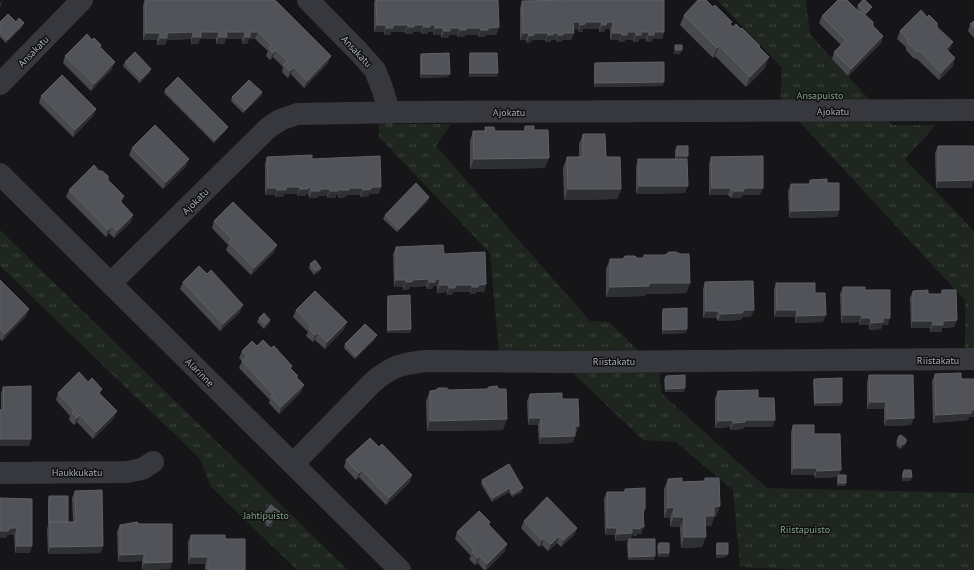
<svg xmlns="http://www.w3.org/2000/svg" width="974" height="570" viewBox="0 0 974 570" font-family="'PT Sans',sans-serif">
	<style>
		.park { fill: url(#park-tufts) }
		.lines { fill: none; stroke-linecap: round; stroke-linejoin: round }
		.minor { stroke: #37383d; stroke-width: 22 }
		.wall { fill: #47494d }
		.shaded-wall { fill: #2f3033 }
		.building { fill: #525359; stroke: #5f6168 }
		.labels { text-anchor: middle; stroke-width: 3; stroke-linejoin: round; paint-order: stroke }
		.street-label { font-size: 10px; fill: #a8adb8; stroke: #111113 }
		.park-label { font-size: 10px; fill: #7fa381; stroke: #111113 }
	</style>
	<defs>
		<pattern id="park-tufts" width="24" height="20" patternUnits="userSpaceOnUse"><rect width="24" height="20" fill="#1e261f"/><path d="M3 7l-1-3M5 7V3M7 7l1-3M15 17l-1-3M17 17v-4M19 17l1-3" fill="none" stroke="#3c433d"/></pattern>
	</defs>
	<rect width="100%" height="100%" fill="#161618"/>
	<!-- park -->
	<path class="park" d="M 717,0 L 806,0 L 810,34 L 892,125 L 936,125 L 905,159 L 974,231 L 974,351 L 965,350 L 965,300 L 780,101 L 782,68 Z
		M 379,124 L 451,124 L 436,146 L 590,321 L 609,322 L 659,370 L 662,394 L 767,488 L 974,493 L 974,570 L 800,570 L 740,567 L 733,490 L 676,442 L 643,440 L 551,352 L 499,352 L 490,253 L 379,137 Z
		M 0,230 L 348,570 L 297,570 L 211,487 L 200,459 L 0,266 Z"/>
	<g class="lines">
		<!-- minor -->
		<path class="minor" d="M 308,0 L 358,51 L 375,70 L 382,88 L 390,113
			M 0,84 L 82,0
			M 0,174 L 400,570
			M 111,283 L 268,128 L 280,120 L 297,114 L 402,112 L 974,110
			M 293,464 L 373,382 C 392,366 401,364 425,361 L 566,362 L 974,359
			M 0,473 L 127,472 L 142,469 L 153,462"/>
	</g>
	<!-- wall -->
	<path class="wall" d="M 145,0 L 275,0 L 328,63 L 304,88 L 291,74 L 288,78 L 282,72 L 283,67 L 273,57 L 270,60 L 266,56 L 268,51 L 255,39 L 249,39 L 247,44 L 242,44 L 242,39 L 226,39 L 224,44 L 216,44 L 216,39 L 200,39 L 198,44 L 191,44 L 191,39 L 167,40 L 165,45 L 157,45 L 157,40 L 143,40 L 143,5 Z
		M 375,0 L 498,0 L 499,27 L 496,35 L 486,35 L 485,37 L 478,37 L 478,35 L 465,35 L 464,37 L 457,37 L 457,35 L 449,35 L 448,38 L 441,38 L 441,35 L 433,35 L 433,32 L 428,32 L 428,34 L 421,34 L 421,32 L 413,32 L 412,34 L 405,34 L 405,32 L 391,32 L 390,35 L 384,35 L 384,32 L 374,32 L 374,2 Z
		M 522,1 L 664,32 L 662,39 L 652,39 L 651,42 L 646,42 L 646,39 L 639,39 L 638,42 L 633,42 L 633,40 L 625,40 L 624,42 L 619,42 L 619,40 L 610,40 L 610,29 L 605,29 L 604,32 L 599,32 L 599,29 L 583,29 L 583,32 L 578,32 L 578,29 L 574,29 L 574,33 L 571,40 L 562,40 L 561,42 L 556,42 L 556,40 L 551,40 L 550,42 L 545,42 L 545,40 L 532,40 L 531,42 L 526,43 L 526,40 L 520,40 L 520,8 Z
		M 858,5 L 870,10 L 865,15 L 873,26 L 883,36 L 881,43 L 848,76 L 832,59 L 834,52 L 841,45 L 819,23 L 822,16 L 859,11 L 857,9 Z
		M 684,15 L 731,25 L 760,48 L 765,68 L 746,87 L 715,56 L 713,58 L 680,25 Z
		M 927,17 L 937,27 L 950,49 L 948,52 L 953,66 L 939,80 L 917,59 L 913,58 L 906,50 L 906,47 L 897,39 L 900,31 Z
		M 974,21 L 974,38 L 968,31 L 970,24 Z
		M 0,22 L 16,22 L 22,27 L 6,43 L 0,37 Z
		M 100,48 L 112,69 L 91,91 L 63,63 L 65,56 Z
		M 470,53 L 497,77 L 469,77 L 469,57 Z
		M 421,54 L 448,77 L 420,78 L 420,57 Z
		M 125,62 L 150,72 L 140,83 L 123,66 Z
		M 595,63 L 664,82 L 662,86 L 594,87 L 594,66 Z
		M 165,90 L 226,130 L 214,143 L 164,93 Z
		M 262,92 L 261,96 L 243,113 L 231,101 L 232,97 Z
		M 41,96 L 96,109 L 93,116 L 73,137 L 39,103 Z
		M 525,126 L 534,130 L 545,168 L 470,169 L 470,141 L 473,131 L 484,131 L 485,127 L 495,131 L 524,131 Z
		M 583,134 L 606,157 L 621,189 L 617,199 L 564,200 L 563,168 L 567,157 L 579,157 L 579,144 Z
		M 677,146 L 685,193 L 636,194 L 636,167 L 638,159 L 675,159 L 675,150 Z
		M 938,146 L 972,188 L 936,188 L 935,153 Z
		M 132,148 L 186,166 L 163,189 L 129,155 Z
		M 267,157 L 312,159 L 379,194 L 369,194 L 369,196 L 360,197 L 360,195 L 347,195 L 346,197 L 338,198 L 338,195 L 336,195 L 336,198 L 327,198 L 327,196 L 318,196 L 318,198 L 309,198 L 308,194 L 306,194 L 306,196 L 297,196 L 297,194 L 284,194 L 283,197 L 275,197 L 275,195 L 265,195 L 265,164 Z
		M 711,157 L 760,195 L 743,195 L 740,198 L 731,198 L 728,195 L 709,195 L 709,164 Z
		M 108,180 L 122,203 L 131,222 L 114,238 L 109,233 L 106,237 L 66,197 L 69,190 Z
		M 810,180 L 827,183 L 839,210 L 837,217 L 789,218 L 788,191 L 791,184 L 809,184 Z
		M 429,197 L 428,201 L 397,232 L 383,219 L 385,215 Z
		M 214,221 L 274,252 L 251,275 L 226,250 L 228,245 L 212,228 Z
		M 396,247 L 444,254 L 486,284 L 484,292 L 476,292 L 475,294 L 470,294 L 470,292 L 453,292 L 452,295 L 447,295 L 447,292 L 437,293 L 437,286 L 433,286 L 432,289 L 427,289 L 426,286 L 410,287 L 409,289 L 403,290 L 403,287 L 394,287 L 393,254 Z
		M 644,255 L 690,283 L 686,293 L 646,294 L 645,296 L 606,297 L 606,269 L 610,259 L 643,258 Z
		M 310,264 L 320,271 L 314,275 L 309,268 Z
		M 0,280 L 26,316 L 2,341 L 0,339 Z
		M 183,282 L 240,312 L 220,331 L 180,289 Z
		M 705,282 L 751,317 L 743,317 L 740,320 L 718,321 L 716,318 L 703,318 L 703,289 Z
		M 776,283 L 815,293 L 823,322 L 795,323 L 795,317 L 774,317 L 774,290 Z
		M 843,287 L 865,290 L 888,325 L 882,325 L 881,329 L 869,330 L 869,325 L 859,325 L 859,322 L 841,323 L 840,294 Z
		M 942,290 L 957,320 L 954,327 L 942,328 L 941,332 L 930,332 L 930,328 L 911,328 L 910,298 L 913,291 L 928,294 L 941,294 Z
		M 388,296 L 411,329 L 410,333 L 387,333 L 387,300 Z
		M 663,309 L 686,333 L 662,334 L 662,313 Z
		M 296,310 L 344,329 L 325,349 L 315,340 L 313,342 L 306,336 L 308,332 L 293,317 Z
		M 259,318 L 270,320 L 269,324 L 264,329 L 257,322 Z
		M 375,339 L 355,359 L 344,348 L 345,344 Z
		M 257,346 L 271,348 L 292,366 L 291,369 L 297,378 L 301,392 L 279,414 L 269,403 L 270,400 L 239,368 L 242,361 L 239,358 L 242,351 Z
		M 935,374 L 961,379 L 969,417 L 968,420 L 933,423 L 932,381 Z
		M 869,375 L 911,425 L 884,426 L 884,409 L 867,409 L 867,382 Z
		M 666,376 L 684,392 L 665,392 L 664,379 Z
		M 814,379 L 842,402 L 841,406 L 814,406 L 813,382 Z
		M 3,387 L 31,439 L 29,446 L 1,410 L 1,394 Z
		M 449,390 L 503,430 L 427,431 L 426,401 L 430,391 Z
		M 718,391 L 758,398 L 775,420 L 772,427 L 744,427 L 743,429 L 730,430 L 730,427 L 715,428 L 715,398 Z
		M 58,393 L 100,394 L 114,418 L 93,439 L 77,422 L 74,425 L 69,420 L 70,416 L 56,400 Z
		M 530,394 L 562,399 L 579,426 L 576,433 L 575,433 L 575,436 L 572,443 L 539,444 L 538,425 L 528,425 L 527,401 Z
		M 793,425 L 814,434 L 839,475 L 846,483 L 845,486 L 837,486 L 837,479 L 838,477 L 815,478 L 814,475 L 791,475 L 791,432 Z
		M 899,436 L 906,442 L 905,445 L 900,449 L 896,445 Z
		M 346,460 L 410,482 L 386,505 L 359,477 L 356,480 L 344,467 Z
		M 904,470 L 912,477 L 910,481 L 902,481 L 902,474 Z
		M 705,478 L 716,517 L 714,517 L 711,526 L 705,526 L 702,547 L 681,548 L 680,527 L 670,527 L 670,518 L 664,518 L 664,489 L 668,479 L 682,482 L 704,481 Z
		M 482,480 L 522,492 L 512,497 L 509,492 L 492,502 L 481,484 Z
		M 625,489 L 645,509 L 643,515 L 641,534 L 637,534 L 637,536 L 632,535 L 630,539 L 654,560 L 628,560 L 627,543 L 628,540 L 615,541 L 615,535 L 605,535 L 604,499 L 607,492 L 624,492 Z
		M 75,491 L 101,553 L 48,554 L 47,529 L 48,526 L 48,500 L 49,496 L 68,522 L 73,522 L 72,498 Z
		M 0,498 L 30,553 L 15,553 L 14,535 L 7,535 L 6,538 L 0,538 Z
		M 280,512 L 278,516 L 269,527 L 261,519 L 262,516 Z
		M 524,521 L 577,528 L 574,535 L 561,547 L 557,543 L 548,551 L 542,545 L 539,547 L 521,528 Z
		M 490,522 L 489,525 L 507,544 L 505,551 L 486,570 L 484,570 L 478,563 L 475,565 L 469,559 L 471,556 L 455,539 L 457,532 Z
		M 120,525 L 172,562 L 170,569 L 142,570 L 142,561 L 118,562 L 117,532 Z
		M 191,535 L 225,539 L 245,570 L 205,570 L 205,564 L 188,564 L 188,542 Z
		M 659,543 L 669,553 L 668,557 L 658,557 L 657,546 Z
		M 717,543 L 728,554 L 726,557 L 716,558 L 716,547 Z"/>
	<!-- shaded-wall -->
	<path class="shaded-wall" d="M 3,0 L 0,8 L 0,3 Z
		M 573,22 L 580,22 L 578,29 L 571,29 Z
		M 585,22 L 601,22 L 599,29 L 583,29 L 583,32 L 578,32 L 580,25 Z
		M 607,22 L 613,22 L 610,29 L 605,29 L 604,32 L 599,32 L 602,25 Z
		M 24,23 L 22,27 L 6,43 L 7,40 Z
		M 377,25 L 386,25 L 384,32 L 374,32 Z
		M 393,25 L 408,25 L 405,32 L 391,32 L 390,35 L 384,35 L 386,28 Z
		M 414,25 L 423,25 L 421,32 L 413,32 L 412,34 L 405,34 L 408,27 Z
		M 430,25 L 435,25 L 433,32 L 428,32 L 428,34 L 421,34 L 424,27 Z
		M 499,27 L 496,35 L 486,35 L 485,37 L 478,37 L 481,30 L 488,28 Z
		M 435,28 L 443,28 L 441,35 L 433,35 Z
		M 450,28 L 460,28 L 457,35 L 449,35 L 448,38 L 441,38 L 444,31 Z
		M 466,28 L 481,28 L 478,35 L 465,35 L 464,37 L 457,37 L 460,30 Z
		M 193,32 L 191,39 L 167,40 L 165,45 L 157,45 L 160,38 L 167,33 Z
		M 201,32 L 219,32 L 216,39 L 200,39 L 198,44 L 191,44 L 193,37 Z
		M 226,32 L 245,32 L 242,39 L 226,39 L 224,44 L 216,44 L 219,37 Z
		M 250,32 L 258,32 L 255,39 L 249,39 L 247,44 L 242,44 L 245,37 Z
		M 627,32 L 636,32 L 633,40 L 625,40 L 624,42 L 619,42 L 622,35 Z
		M 641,32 L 649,32 L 646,39 L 639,39 L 638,42 L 633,42 L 636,35 Z
		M 654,32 L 664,32 L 662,39 L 652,39 L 651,42 L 646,42 L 649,35 Z
		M 146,33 L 160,33 L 157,40 L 143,40 Z
		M 523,33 L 529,33 L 526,40 L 520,40 Z
		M 534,33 L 548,33 L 545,40 L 532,40 L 531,42 L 526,43 L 529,36 Z
		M 553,33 L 558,33 L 556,40 L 551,40 L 550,42 L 545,42 L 548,35 Z
		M 563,33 L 574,33 L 571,40 L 562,40 L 561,42 L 556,42 L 558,35 Z
		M 613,33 L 622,33 L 619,40 L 610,40 Z
		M 883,36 L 881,43 L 848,76 L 851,69 Z
		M 953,42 L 950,49 L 944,57 L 946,49 Z
		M 719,46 L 715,56 L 713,58 L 717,48 Z
		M 276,50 L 273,57 L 270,60 L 273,53 Z
		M 675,50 L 682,50 L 680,54 L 673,54 Z
		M 331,56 L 328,63 L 304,88 L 307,81 Z
		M 769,57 L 765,68 L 746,87 L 750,77 Z
		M 955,58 L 953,66 L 939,80 L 941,73 Z
		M 115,62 L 112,69 L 91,91 L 94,84 Z
		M 294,67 L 291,74 L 288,78 L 290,71 Z
		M 151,69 L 150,72 L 140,83 L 141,79 Z
		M 470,73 L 498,73 L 497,77 L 469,77 Z
		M 422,74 L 450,74 L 448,77 L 420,78 Z
		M 664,82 L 662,86 L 594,87 L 595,83 Z
		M 262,92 L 261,96 L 243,113 L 245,110 Z
		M 96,109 L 93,116 L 73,137 L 75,130 Z
		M 228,127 L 226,130 L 214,143 L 215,140 Z
		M 677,156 L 688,156 L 687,160 L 675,160 Z
		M 549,158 L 545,168 L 470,169 L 474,159 Z
		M 189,159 L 186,166 L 163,189 L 166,182 Z
		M 974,180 L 972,188 L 936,188 L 938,181 Z
		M 639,186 L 688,186 L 685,193 L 636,194 Z
		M 286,187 L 300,187 L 297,194 L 284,194 L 283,197 L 275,197 L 277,190 Z
		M 308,187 L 310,187 L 308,194 L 306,194 L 306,196 L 297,196 L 300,189 Z
		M 371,187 L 381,187 L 379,194 L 369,194 L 369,196 L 360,197 L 363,190 Z
		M 268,188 L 277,188 L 275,195 L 265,195 Z
		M 338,188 L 340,188 L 338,195 L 336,195 L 336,198 L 327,198 L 330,191 Z
		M 349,188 L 363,188 L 360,195 L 347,195 L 346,197 L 338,198 L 340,190 Z
		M 712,188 L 730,188 L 728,195 L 709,195 Z
		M 745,188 L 763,188 L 760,195 L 743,195 L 740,198 L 731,198 L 734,191 Z
		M 320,189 L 330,189 L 327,196 L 318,196 L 318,198 L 309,198 L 312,191 Z
		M 568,189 L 621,189 L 617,199 L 564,200 Z
		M 124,196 L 122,203 L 120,201 Z
		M 429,197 L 428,201 L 397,232 L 399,229 Z
		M 839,210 L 837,217 L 789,218 L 791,211 Z
		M 133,215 L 131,222 L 114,238 L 117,231 Z
		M 112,226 L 109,233 L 106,237 L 108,230 Z
		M 277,245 L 274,252 L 251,275 L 254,268 Z
		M 321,268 L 320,271 L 314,275 L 316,271 Z
		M 429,279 L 426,286 L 410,287 L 409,289 L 403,290 L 406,282 L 412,280 Z
		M 435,279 L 440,279 L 437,286 L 433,286 L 432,289 L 427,289 L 429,282 Z
		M 396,280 L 406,280 L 403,287 L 394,287 Z
		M 649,283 L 690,283 L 686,293 L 646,294 L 645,296 L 606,297 L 610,287 Z
		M 486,284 L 484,292 L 476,292 L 475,294 L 470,294 L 472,287 L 478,285 Z
		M 440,285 L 449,285 L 447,292 L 437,293 Z
		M 455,285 L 472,285 L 470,292 L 453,292 L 452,295 L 447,295 L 449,288 Z
		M 243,305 L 240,312 L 220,331 L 223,324 Z
		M 29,309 L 26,316 L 2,341 L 5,334 Z
		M 745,310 L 754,310 L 751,317 L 743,317 L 740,320 L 718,321 L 721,314 Z
		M 777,310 L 797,310 L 795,317 L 774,317 Z
		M 706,311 L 718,311 L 716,318 L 703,318 Z
		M 826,315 L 823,322 L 795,323 L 797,316 Z
		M 843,315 L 862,315 L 859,322 L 841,323 Z
		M 862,318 L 871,318 L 869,325 L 859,325 Z
		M 883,318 L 890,318 L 888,325 L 882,325 L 881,329 L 869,330 L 871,323 Z
		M 270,320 L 269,324 L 264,329 L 265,325 Z
		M 957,320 L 954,327 L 942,328 L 941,332 L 930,332 L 933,325 L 943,321 Z
		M 913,321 L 933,321 L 930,328 L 911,328 Z
		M 347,322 L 344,329 L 325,349 L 327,342 Z
		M 411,329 L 410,333 L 387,333 L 388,330 Z
		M 687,329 L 686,333 L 662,334 L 663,330 Z
		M 318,333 L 315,340 L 313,342 L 315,335 Z
		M 377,335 L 375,339 L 355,359 L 356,356 Z
		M 304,385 L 301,392 L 279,414 L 281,407 Z
		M 685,388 L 684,392 L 665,392 L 666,389 Z
		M 842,402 L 841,406 L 814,406 L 815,403 Z
		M 870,402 L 886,402 L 884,409 L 867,409 Z
		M 971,410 L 974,410 L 974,417 L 969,417 L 968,420 L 933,423 L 936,415 Z
		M 117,411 L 114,418 L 93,439 L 96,432 Z
		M 80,415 L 77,422 L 74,425 L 77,418 Z
		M 530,418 L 541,418 L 538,425 L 528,425 Z
		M 914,418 L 911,425 L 884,426 L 887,419 Z
		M 507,419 L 503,430 L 427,431 L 430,421 Z
		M 733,420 L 730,427 L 715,428 L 718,421 Z
		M 745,420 L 775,420 L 772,427 L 744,427 L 743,429 L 730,430 L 733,423 Z
		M 575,426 L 579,426 L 576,433 L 572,433 Z
		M 575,436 L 572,443 L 539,444 L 541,437 Z
		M 0,439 L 31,439 L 29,446 L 0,446 Z
		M 906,442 L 905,445 L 900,449 L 902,445 Z
		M 794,468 L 817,468 L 814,475 L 791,475 Z
		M 362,470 L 359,477 L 356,480 L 359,473 Z
		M 841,470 L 838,477 L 838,475 L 838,477 L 815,478 L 817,471 Z
		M 412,475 L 410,482 L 386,505 L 389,498 Z
		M 903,477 L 912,477 L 910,481 L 902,481 Z
		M 839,483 L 846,483 L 845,486 L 837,486 Z
		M 510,488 L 509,492 L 492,502 L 493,498 Z
		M 523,488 L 522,492 L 512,497 L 513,494 Z
		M 720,506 L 716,517 L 714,517 L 711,526 L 701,526 L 705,516 L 714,507 Z
		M 674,507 L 670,518 L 664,518 L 668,508 Z
		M 280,512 L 278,516 L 269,527 L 270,523 Z
		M 674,517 L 684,517 L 680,527 L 670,527 Z
		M 644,527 L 641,534 L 637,534 L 637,536 L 632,535 L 630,540 L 615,541 L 617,534 L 632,528 Z
		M 10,528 L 17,528 L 14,535 L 7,535 L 6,538 L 0,538 L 0,531 Z
		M 577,528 L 574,535 L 561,547 L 564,540 Z
		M 607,528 L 617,528 L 615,535 L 605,535 Z
		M 559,536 L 557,543 L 548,551 L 551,544 Z
		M 684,537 L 706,537 L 702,547 L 681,548 Z
		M 544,538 L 542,545 L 539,547 L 542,540 Z
		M 507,544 L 505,551 L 485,570 L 487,564 Z
		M 17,546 L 32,546 L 30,553 L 15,553 Z
		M 103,546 L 101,553 L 48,554 L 50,547 Z
		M 659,553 L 669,553 L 668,557 L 658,557 Z
		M 144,554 L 142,561 L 118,562 L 120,555 Z
		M 717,554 L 728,554 L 726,557 L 716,558 Z
		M 480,556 L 478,563 L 475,565 L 478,558 Z
		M 655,556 L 654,560 L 628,560 L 629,557 Z
		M 191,557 L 208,557 L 205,564 L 188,564 Z
		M 172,562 L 170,569 L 142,570 L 144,563 Z"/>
	<!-- building -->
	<path class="building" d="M 145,0 L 275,0 L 331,56 L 307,81 L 294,67 L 290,71 L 284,65 L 287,61 L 276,50 L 273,53 L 269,48 L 272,46 L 258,32 L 250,32 L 250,37 L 245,37 L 245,32 L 226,32 L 227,37 L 219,37 L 219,32 L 201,32 L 201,37 L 193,37 L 193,32 L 167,33 L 167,38 L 160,38 L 160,33 L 146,33 Z
		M 376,0 L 498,0 L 499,27 L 488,28 L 488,30 L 481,30 L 481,28 L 466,28 L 466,30 L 460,30 L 460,28 L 450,28 L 450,31 L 444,31 L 443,28 L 435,28 L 435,25 L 430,25 L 430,27 L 424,27 L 423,25 L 414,25 L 414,27 L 408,27 L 408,25 L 393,25 L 393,28 L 386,28 L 386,25 L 377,25 Z
		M 571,0 L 664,0 L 664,32 L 654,32 L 654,35 L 649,35 L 649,32 L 641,32 L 641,35 L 636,35 L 636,32 L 627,32 L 627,35 L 622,35 L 622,33 L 613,33 L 613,22 L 607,22 L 606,25 L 602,25 L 601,22 L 585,22 L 585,24 L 580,25 L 580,22 L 573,22 L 574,33 L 563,33 L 563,35 L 558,35 L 558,33 L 553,33 L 553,35 L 548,35 L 548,33 L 534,33 L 534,35 L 529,36 L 529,33 L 523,33 L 522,1 Z
		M 698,0 L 706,0 L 713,7 L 715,5 L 732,22 L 730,24 L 733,27 L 736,24 L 741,29 L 742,28 L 760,46 L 759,47 L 769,57 L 750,77 L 719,46 L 717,48 L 684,15 Z
		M 838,0 L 847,0 L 858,11 L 862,12 L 873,22 L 873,26 L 883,36 L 851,69 L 834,52 L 846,40 L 822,16 Z
		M 863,0 L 865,0 L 872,7 L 866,13 L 858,5 Z
		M 921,10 L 927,17 L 929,15 L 937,23 L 937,27 L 953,42 L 946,49 L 955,58 L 941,73 L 920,51 L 916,51 L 908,43 L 908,40 L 900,31 Z
		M 8,14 L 16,22 L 19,18 L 24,23 L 7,40 L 0,33 L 0,22 Z
		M 974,21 L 974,28 L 970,24 Z
		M 87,34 L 92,40 L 94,38 L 101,45 L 100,47 L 115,62 L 94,84 L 65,56 Z
		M 675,45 L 682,45 L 682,50 L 675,50 Z
		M 135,52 L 151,69 L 141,79 L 125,62 Z
		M 449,53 L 450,74 L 422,74 L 421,54 Z
		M 470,53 L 497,53 L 498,73 L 470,73 Z
		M 664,62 L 664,82 L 595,83 L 595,63 Z
		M 62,75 L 96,109 L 75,130 L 41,96 Z
		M 178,77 L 228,127 L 215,140 L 165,90 Z
		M 249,80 L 262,92 L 245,110 L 232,97 Z
		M 155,125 L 189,159 L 166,182 L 132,148 Z
		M 525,126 L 534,126 L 534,130 L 548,130 L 549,158 L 474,159 L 473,131 L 486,131 L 485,127 L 494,127 L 495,131 L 525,131 Z
		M 583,134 L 605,134 L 606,157 L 620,157 L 621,189 L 568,189 L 567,157 L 583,157 Z
		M 677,146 L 688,146 L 688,156 L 677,156 Z
		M 938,146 L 974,146 L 974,180 L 938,181 Z
		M 312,155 L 312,159 L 380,156 L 381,187 L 371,187 L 371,189 L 363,190 L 363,188 L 349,188 L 349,190 L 340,190 L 340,188 L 338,188 L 338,191 L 330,191 L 330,189 L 320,189 L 320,191 L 312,191 L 310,187 L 308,187 L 308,189 L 300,189 L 300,187 L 286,187 L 286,190 L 277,190 L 277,188 L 268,188 L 267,157 Z
		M 763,156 L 763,188 L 745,188 L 743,191 L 734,191 L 730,188 L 712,188 L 711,157 Z
		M 638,159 L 687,159 L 688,186 L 639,186 Z
		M 94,165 L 99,171 L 102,171 L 108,176 L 108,180 L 124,196 L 120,201 L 133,215 L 117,231 L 112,226 L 108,230 L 69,190 Z
		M 827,179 L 827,183 L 839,183 L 839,210 L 791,211 L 791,184 L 810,184 L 810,180 Z
		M 416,183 L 429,197 L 399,229 L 385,215 Z
		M 233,202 L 277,245 L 254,268 L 229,243 L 232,239 L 214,221 Z
		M 443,245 L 444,254 L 485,252 L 486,284 L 478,285 L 478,287 L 472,287 L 472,285 L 455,285 L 455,288 L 449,288 L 449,285 L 440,285 L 440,279 L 435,279 L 435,282 L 429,282 L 429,279 L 412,280 L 412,282 L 406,282 L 406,280 L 396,280 L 396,247 Z
		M 669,252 L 676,252 L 680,254 L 689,254 L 690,283 L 649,283 L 649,286 L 610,287 L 610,259 L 623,259 L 625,256 L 635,256 L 637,258 L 644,258 L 644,255 L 665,255 Z
		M 315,260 L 321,268 L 316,271 L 310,264 Z
		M 199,266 L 207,274 L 211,270 L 243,305 L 223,324 L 183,282 Z
		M 0,280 L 29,309 L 5,334 L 0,329 Z
		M 753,281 L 754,310 L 745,310 L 742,313 L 721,314 L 718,311 L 706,311 L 705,282 Z
		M 776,283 L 815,283 L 815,293 L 825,293 L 826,315 L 797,316 L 797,310 L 777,310 Z
		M 843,287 L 865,287 L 865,290 L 890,290 L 890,318 L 883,318 L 883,322 L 871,323 L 871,318 L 862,318 L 862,315 L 843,315 Z
		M 928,290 L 928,294 L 942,294 L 942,290 L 956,290 L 957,320 L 943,321 L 943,325 L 933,325 L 933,321 L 913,321 L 913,291 Z
		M 315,291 L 347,322 L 327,342 L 318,333 L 315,335 L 309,329 L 311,326 L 296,310 Z
		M 410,295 L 411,329 L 388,330 L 388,296 Z
		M 687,308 L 687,329 L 663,330 L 663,309 Z
		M 264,313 L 270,320 L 265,325 L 259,318 Z
		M 365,324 L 377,335 L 356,356 L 345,344 Z
		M 263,340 L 271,348 L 274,346 L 292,366 L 290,368 L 298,376 L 296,377 L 304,385 L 281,407 L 271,396 L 273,394 L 242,361 L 247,356 L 242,351 L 252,341 L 257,346 Z
		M 79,372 L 88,382 L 92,378 L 102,389 L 99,393 L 117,411 L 96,432 L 80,415 L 77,418 L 72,413 L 74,410 L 58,393 Z
		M 961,373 L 961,379 L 974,379 L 974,410 L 971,410 L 971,413 L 936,415 L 935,374 Z
		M 685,375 L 685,388 L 666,389 L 666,376 Z
		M 869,375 L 913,375 L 914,418 L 887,419 L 886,402 L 870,402 Z
		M 842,378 L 842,402 L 815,403 L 814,379 Z
		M 31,386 L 31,439 L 0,439 L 0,410 L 4,410 L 3,387 Z
		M 497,386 L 499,389 L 506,389 L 507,419 L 430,421 L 430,391 L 436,390 L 438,388 L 447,388 L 449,390 L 487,389 L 489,387 Z
		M 758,390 L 758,398 L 774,398 L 775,420 L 745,420 L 745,422 L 733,423 L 733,420 L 718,421 L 718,391 Z
		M 562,393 L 562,399 L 578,399 L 579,426 L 575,426 L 575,436 L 541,437 L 541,418 L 530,418 L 530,394 Z
		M 793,425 L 814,425 L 814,434 L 840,434 L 841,470 L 817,471 L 817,468 L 794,468 Z
		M 901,435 L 906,439 L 906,442 L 902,445 L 897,442 L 899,436 Z
		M 370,438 L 379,447 L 382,444 L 412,475 L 389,498 L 362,470 L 359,473 L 346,460 Z
		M 509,464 L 523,488 L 513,494 L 510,488 L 493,498 L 482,480 Z
		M 904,470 L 911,470 L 912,477 L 903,477 Z
		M 838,475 L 846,475 L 846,483 L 839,483 Z
		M 682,478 L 682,482 L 705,481 L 705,478 L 719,478 L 720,506 L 714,507 L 714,516 L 705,516 L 706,537 L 684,537 L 684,517 L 674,517 L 674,507 L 668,508 L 668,479 Z
		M 645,488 L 645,509 L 643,510 L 644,527 L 640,527 L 640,529 L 632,528 L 632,533 L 617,534 L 617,528 L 607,528 L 607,492 L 625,492 L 625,489 Z
		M 102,490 L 103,546 L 50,547 L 50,522 L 76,522 L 75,491 Z
		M 49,496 L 68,496 L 68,522 L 50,522 L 49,524 Z
		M 547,497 L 577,528 L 564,540 L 559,536 L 551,544 L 544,538 L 542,540 L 524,521 Z
		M 0,498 L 32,499 L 32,546 L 17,546 L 17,528 L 10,528 L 8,531 L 0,531 Z
		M 271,505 L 280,512 L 270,523 L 262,516 Z
		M 479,511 L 490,522 L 488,524 L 507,544 L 487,564 L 480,556 L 478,558 L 472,552 L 474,550 L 457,532 Z
		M 137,522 L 139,524 L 172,524 L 172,562 L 144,563 L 144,554 L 120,555 L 120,525 Z
		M 191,535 L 225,535 L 225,539 L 245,539 L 245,570 L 208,570 L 208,557 L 191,557 Z
		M 629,539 L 655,539 L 655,556 L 629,557 Z
		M 659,543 L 669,543 L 669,553 L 659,553 Z
		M 717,543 L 728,543 L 728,554 L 717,554 Z"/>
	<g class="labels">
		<!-- street labels -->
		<g class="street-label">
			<text transform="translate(33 51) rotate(-46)" y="4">Ansakatu</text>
			<text transform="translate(357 51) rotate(47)" y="4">Ansakatu</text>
			<text x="833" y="115">Ajokatu</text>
			<text x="509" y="116">Ajokatu</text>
			<text transform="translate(195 201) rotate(-45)" y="4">Ajokatu</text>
			<text x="938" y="364">Riistakatu</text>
			<text x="614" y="365">Riistakatu</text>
			<text transform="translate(200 372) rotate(45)" y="4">Alarinne</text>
			<text x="77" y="476">Haukkukatu</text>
		</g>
		<!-- park labels -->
		<g class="park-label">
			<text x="820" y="99">Ansapuisto</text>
			<text x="266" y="519">Jahtipuisto</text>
			<text x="805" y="533">Riistapuisto</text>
		</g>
	</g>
</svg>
